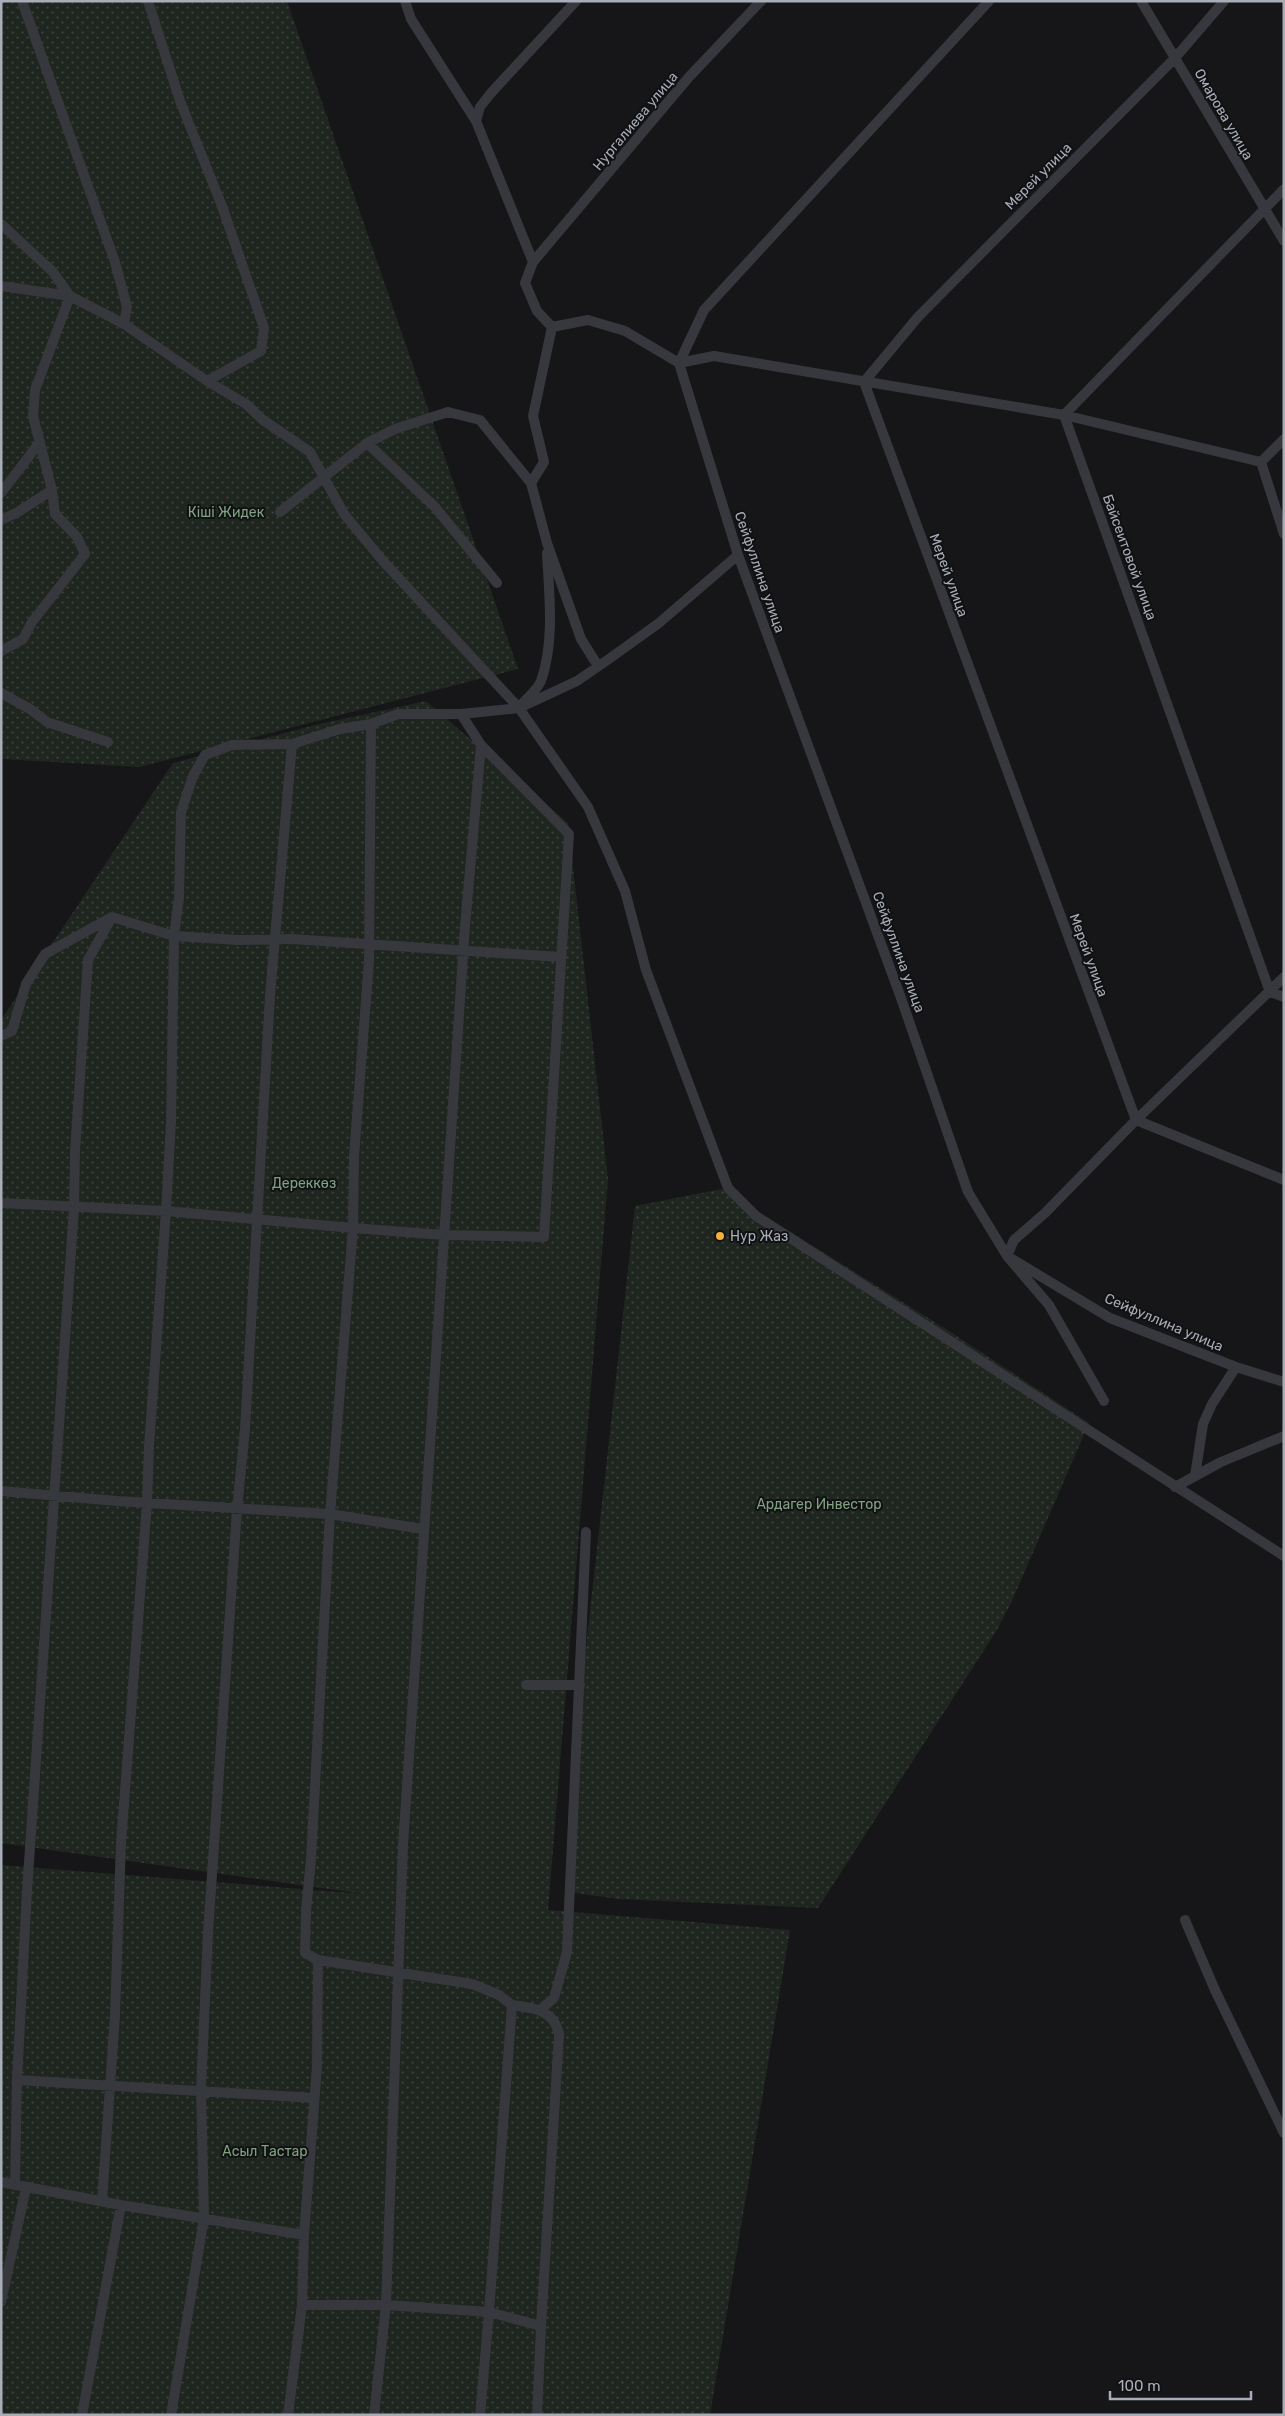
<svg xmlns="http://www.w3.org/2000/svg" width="1285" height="2416" viewBox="0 0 1285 2416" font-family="Rubik,sans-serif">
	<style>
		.garden { fill: url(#garden-dots) }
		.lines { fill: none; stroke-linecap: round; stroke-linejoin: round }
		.minor { stroke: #37383d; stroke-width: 10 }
		.poi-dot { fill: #f2b134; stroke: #111113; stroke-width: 2 }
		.labels { text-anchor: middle; stroke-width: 4; stroke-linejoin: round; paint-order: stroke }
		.street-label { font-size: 14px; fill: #a8adb8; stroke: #111113 }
		.park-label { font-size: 14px; fill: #7fa381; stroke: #111113 }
		.poi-label { font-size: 14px; fill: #a8adb8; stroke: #111113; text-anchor: start }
	</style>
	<defs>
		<pattern id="garden-dots" width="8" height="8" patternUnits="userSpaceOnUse" patternTransform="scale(1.25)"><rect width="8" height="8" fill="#1e261f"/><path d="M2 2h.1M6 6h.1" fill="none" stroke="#3c433d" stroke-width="1.8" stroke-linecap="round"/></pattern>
	</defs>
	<rect width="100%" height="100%" fill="#161618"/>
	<!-- garden -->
	<path class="garden" d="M 1,1 L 287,1 L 518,669 L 139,767 L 1,759 Z
		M 426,701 L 568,823 L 608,1179 L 548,1910 L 790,1930 L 710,2415 L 1,2415 L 1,1865 L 364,1894 L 1,1843 L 1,1020 L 173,763 L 315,725 Z
		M 722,1189 L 949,1331 L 1089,1423 L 1012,1601 L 997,1630 L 818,1908 L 618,1899 L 568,1892 L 578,1720 L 635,1206 Z"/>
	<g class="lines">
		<!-- minor -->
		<path class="minor" d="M 22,1 L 115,262 L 127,307 L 124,324
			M 148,1 L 180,101 L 222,206 L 264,328 L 261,351 L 207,381
			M 405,1 L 411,19 L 476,121 L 533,262 L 525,283 L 537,311 L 552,327 L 533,416 L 544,462 L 531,483
			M 989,1 L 704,310 L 679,363 L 714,356 L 1064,415 L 1261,462
			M 1141,1 L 1284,241
			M 1224,1 L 1175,58 L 918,317 L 864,382 L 1136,1120 L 1284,1180
			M 476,121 L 480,107 L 491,93 L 576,1
			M 1284,189 L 1064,415 L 1270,992 L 1284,997
			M 1,224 L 52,271 L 70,296
			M 533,262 L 689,77 L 761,1
			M 1,286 L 70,296 L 124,324 L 207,381 L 246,404 L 263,420 L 310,452 L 344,514 L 383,561 L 519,708 L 588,807 L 625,891 L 646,970 L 728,1188 L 756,1216 L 1284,1556
			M 552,327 L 588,320 L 625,331 L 679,363 L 738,555 L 901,998 L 968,1192 L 1007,1256 L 1110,1318 L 1236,1367 L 1284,1382
			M 1284,439 L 1261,462 L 1284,534
			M 367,443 L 435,507 L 497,583
			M 1,493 L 40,442
			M 280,512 L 367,443 L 395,429 L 448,412 L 480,420 L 531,483 L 547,543 L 581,639 L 598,666
			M 1,520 L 18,512 L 52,490
			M 1,651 L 23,639 L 32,622 L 85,554 L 77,537 L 55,514 L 52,490 L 33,416 L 35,390 L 70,296
			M 1,693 L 30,709 L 47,722 L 108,742
			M 521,705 C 527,698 538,689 541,681 C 555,641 549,594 547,553
			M 371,724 L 369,961 L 354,1156 L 353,1228 L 444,1235 L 544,1237 L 569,834 L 481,745 L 461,714
			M 1,1036 L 12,1031 L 26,984 L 45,954 L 112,917 L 174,936 L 238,940 L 292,939 L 560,957
			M 1,1203 L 166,1211 L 353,1228 L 330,1514 L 423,1529
			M 1104,1401 L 1049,1305 L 1007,1256 L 1014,1240 L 1045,1213 L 1136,1120 L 1284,977
			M 1195,1476 L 1203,1424 L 1212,1404 L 1236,1367
			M 1175,1487 L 1221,1462 L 1284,1436
			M 1,1491 L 117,1501 L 330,1514 L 311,1859 L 306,1911 L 305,1953 L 318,1960 L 472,1984 L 499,1995 L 512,2005 L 489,2312 L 541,2326 L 537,2415
			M 526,1685 L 580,1685
			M 1185,1920 L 1215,1990 L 1284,2133
			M 512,2005 C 534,2008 555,2010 559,2035 L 541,2326
			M 541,2009 L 554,1998 L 567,1952 L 586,1532
			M 17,2080 L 314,2098
			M 1,2182 L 121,2205 L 304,2235
			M 15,2185 L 17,2080 L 27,1891 L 74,1208 L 75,1152 L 88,960 L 112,917
			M 102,2201 L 115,2015 L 121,1843 L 147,1503 L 149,1446 L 166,1211 L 171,1122 L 174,936 L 179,897 L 181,812 L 193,776 L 205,755 L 232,745 L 292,744 L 340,729 L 371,724 L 398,714 L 461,714 L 519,708 L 577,681 L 609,659 L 659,623 L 738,555
			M 1,2302 L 26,2188
			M 302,2305 L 386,2305 L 489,2312 L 480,2415
			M 82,2415 L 121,2205
			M 171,2415 L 204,2218 L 201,2089 L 208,1933 L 237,1509 L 245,1429 L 270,995 L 292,744
			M 288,2415 L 302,2305 L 304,2235 L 317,2066 L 318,1960
			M 374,2415 L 386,2305 L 403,1845 L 465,926 L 481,745"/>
	</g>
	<!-- markers -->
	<circle class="poi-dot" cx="720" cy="1236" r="5"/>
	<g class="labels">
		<!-- street labels -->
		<g class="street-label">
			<text transform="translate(1224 114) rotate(60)" y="5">Омарова улица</text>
			<text transform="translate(635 121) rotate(-50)" y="5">Нургалиева улица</text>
			<text transform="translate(1038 176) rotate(-45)" y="5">Мерей улица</text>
			<text transform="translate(1130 557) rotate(70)" y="5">Байсеитовой улица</text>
			<text transform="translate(760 572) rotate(71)" y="5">Сейфуллина улица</text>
			<text transform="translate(949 575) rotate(70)" y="5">Мерей улица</text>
			<text transform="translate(899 952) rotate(70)" y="5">Сейфуллина улица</text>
			<text transform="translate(1089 955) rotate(70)" y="5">Мерей улица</text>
			<text transform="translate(1164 1322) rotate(23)" y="5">Сейфуллина улица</text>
		</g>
		<!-- park labels -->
		<g class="park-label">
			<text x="226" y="517">Кіші Жидек</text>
			<text x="304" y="1188">Дереккөз</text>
			<text x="819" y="1509">Ардагер Инвестор</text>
			<text x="265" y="2156">Асыл Тастар</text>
		</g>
		<!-- poi labels -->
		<g class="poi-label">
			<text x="730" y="1241">Нур Жаз</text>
		</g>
	</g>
	<!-- border -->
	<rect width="1285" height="2416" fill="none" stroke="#a8adb8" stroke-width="5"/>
	<!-- scale -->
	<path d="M1110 2391v8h141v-8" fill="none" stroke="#a8adb8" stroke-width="2.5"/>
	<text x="1118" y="2391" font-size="15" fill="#a8adb8" stroke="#111113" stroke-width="4" paint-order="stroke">100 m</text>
</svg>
